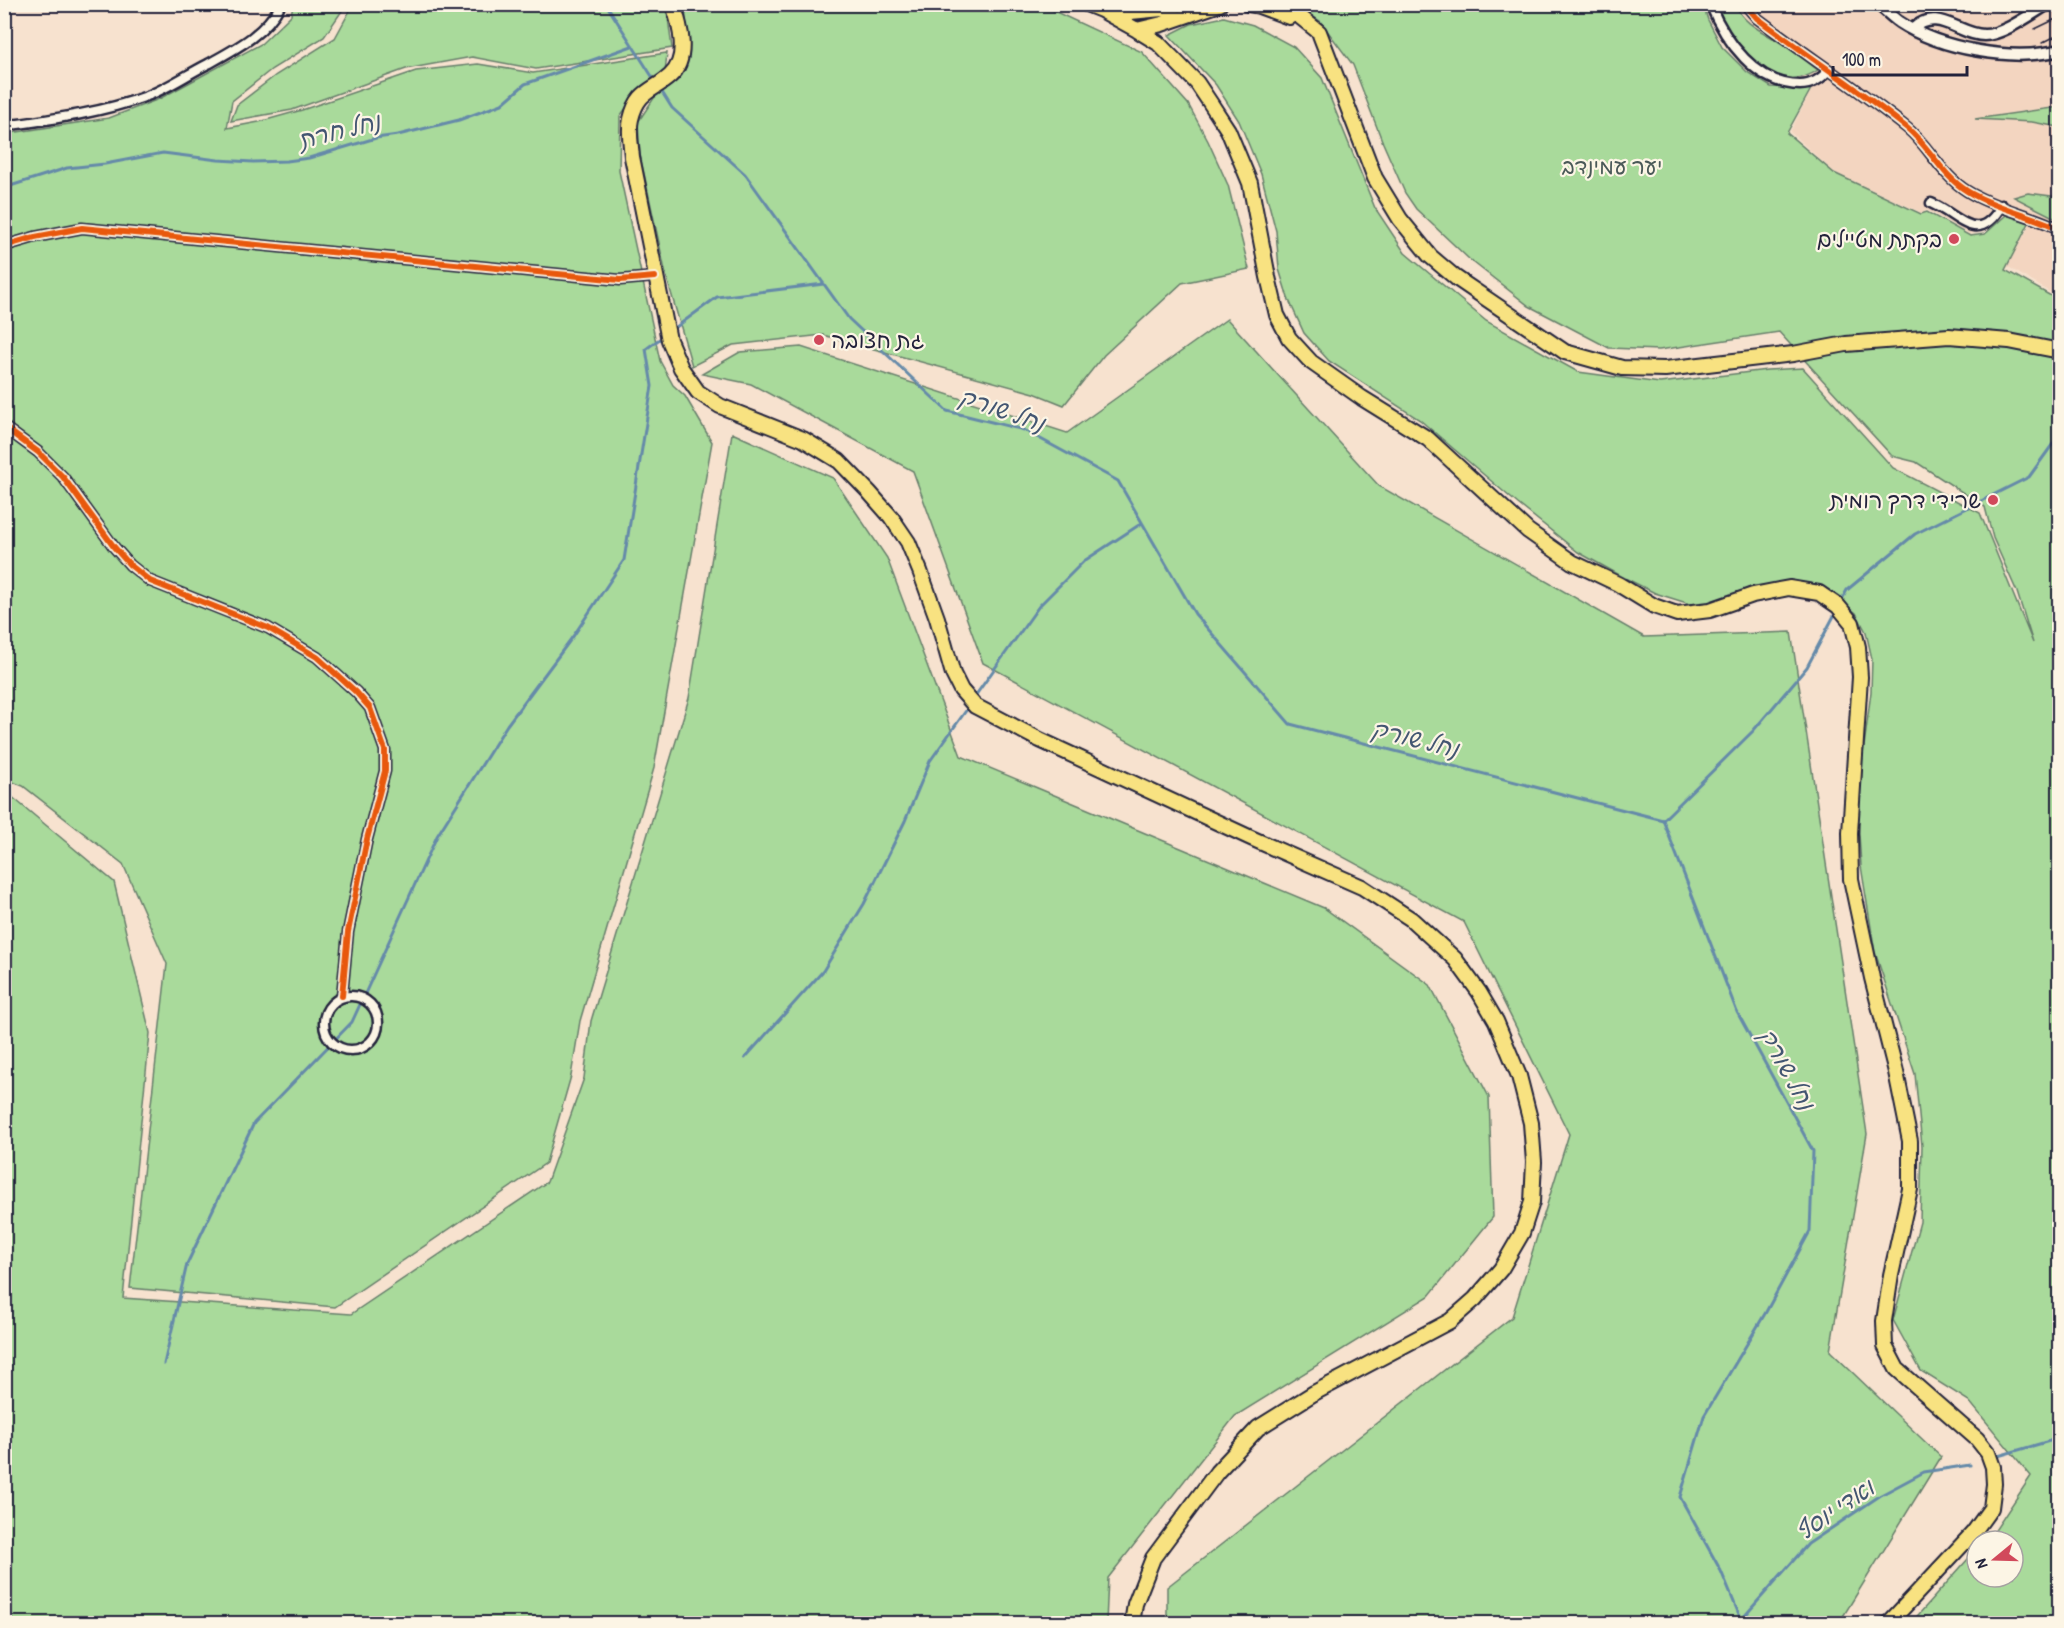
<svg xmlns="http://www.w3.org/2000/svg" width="2064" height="1628" viewBox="0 0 2064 1628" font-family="'Patrick Hand','Playpen Sans Hebrew',sans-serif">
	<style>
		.built { fill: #f3d5c0 }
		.green { fill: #a9da9b; stroke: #667e6b; stroke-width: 1.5 }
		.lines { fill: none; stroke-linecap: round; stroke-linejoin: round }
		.stream { stroke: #658aa9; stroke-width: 3 }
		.minor-casing { stroke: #22223b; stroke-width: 13 }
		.tertiary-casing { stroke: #22223b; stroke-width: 15 }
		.primary-casing { stroke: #22223b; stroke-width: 18 }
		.minor { stroke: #fcf5e5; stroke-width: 8 }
		.tertiary { stroke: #fcf5e5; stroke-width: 10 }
		.primary { stroke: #f8e281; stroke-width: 14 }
		.tram { stroke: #22223b; stroke-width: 1.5 }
		.cycleway-casing { stroke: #fcf5e5; stroke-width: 10 }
		.cycleway { stroke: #e8590c; stroke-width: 6 }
		.poi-dot { fill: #d1495b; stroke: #fcf5e5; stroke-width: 2 }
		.labels { text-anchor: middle; stroke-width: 4.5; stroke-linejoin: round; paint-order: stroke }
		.park-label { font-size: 22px; fill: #4a5958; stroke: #fcf5e5 }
		.poi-label { font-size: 22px; fill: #22223b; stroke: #fcf5e5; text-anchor: end }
		.water-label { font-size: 24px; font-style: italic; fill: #435672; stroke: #fcf5e5 }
	</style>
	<rect width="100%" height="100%" fill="#f7e2cf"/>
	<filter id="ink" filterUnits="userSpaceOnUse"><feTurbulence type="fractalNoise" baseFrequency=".0167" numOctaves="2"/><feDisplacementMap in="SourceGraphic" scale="12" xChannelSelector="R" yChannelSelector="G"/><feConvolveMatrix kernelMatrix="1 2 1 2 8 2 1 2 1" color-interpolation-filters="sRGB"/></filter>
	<g filter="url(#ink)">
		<!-- built -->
		<path class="built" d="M 1707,5 L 2059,5 L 2059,298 L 2007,266 L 2032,221 L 2006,211 L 1983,231 L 1969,234 L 1927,210 L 1922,213 L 1834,172 L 1790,132 L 1813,87 L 1781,86 L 1741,58 L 1725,44 Z"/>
		<!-- green -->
		<path class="green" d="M 663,4 L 667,11 L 672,48 L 536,69 L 472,57 L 406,69 L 292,110 L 231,121 L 237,105 L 276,75 L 335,38 L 353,5 Z
			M 293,5 L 346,5 L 324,37 L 272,69 L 232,101 L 227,128 L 259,122 L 302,110 L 416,71 L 478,64 L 533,73 L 667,53 L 665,73 L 641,89 L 620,116 L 619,171 L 660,361 L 673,385 L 685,396 L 712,442 L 654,768 L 580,1021 L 571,1076 L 546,1163 L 335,1307 L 130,1288 L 167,964 L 123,864 L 23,786 L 5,779 L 4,134 L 109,118 L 159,99 L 261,44 L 291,15 Z
			M 685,5 L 1041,5 L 1142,52 L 1188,104 L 1208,141 L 1228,185 L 1249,269 L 1182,283 L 1104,355 L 1064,405 L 1034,393 L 823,335 L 733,345 L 692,366 L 666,275 L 640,155 L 638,122 L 654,98 L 678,80 L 688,46 Z
			M 1295,5 L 1703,5 L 1708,20 L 1722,47 L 1747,72 L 1771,87 L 1811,89 L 1787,133 L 1834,173 L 1921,214 L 1927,212 L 1970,236 L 1985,234 L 2006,215 L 2029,223 L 2005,270 L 2060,301 L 2059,1623 L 1911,1623 L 1977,1549 L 1977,1577 L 2013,1577 L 2013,1541 L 1988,1541 L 2031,1476 L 1969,1401 L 1921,1371 L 1893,1320 L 1920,1222 L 1922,1146 L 1915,1074 L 1875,952 L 1861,866 L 1857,801 L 1871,692 L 1872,659 L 1866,632 L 1856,613 L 1835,596 L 1791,584 L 1753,586 L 1715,602 L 1690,604 L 1655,593 L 1623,577 L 1578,552 L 1518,504 L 1420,420 L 1329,361 L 1304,333 L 1288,298 L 1279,269 L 1276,231 L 1261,174 L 1239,121 L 1216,85 L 1169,35 L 1191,24 L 1224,17 L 1253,25 L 1294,47 L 1322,78 L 1375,208 L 1405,253 L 1486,321 L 1578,372 L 1660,383 L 1767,370 L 1803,368 L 1893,468 L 1980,513 L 2033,643 L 2017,592 L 1993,538 L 1985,507 L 1916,462 L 1892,456 L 1779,332 L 1659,350 L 1609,348 L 1529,306 L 1469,259 L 1416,209 L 1405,193 L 1383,143 L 1353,65 L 1320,21 Z
			M 1712,5 L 1736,5 C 1742,25 1771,35 1787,47 C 1798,54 1808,63 1818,70 C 1784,93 1747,63 1728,34 C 1721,25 1717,14 1712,5 Z
			M 2059,107 L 2059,127 L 2032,122 L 1975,119 Z
			M 2028,193 L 2059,197 L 2059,220 L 2014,197 Z
			M 1227,319 L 1379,486 L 1644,637 L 1791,632 L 1867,1134 L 1830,1351 L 1941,1457 L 1839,1623 L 1167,1623 L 1167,1587 L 1512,1317 L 1569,1134 L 1464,922 L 983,663 L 913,471 L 751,384 L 702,374 L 740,352 L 801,347 L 1067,433 Z
			M 732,433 L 833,478 L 887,558 L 961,756 L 1324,908 L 1430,985 L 1489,1097 L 1493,1217 L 1429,1296 L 1235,1416 L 1108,1578 L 1106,1623 L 17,1624 L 5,1616 L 5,791 L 114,882 L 150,1033 L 123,1298 L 351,1314 L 547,1182 L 584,1078 L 591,1021 L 689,698 Z"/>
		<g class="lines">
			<!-- stream -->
			<path class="stream" d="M 606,4 L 655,81
				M 660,89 L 672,108 L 745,174 L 849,319 L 947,411 L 1024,430 L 1118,481 L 1195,614 L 1290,724 L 1663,820 L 1737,1012 L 1813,1151 L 1810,1231 L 1766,1312 L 1704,1416 L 1680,1497 L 1721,1571 L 1743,1624
				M 4,188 L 67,168 L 105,164 L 163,153 L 218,160 L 253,162 L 287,161 L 309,158 L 376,138 L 398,135 L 459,120 L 502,104 L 525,84 L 632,46
				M 672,330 L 717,297 L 824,284
				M 1840,603 L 1847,590 L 1915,534 L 2029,477 L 2060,434
				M 973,699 L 1039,606 L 1084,561 L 1142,523
				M 1663,820 L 1753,731 L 1807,667 L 1836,612
				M 745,1058 L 823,971 L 864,904 L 905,821 L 930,761 L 970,705
				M 164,1364 L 187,1264 L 254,1123 L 352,1022 L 437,836 L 507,725 L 574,635 L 624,560 L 652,386 L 646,349 L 665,335
				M 1998,1456 L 2060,1438
				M 1742,1619 L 1808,1544 L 1881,1495 L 1924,1472 L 1970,1465"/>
			<!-- minor casing -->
			<g class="minor-casing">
				<path id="minor" d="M 1710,4 C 1725,41 1757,85 1800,85 C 1811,85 1822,79 1828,70
					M 1745,4 L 1757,18 C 1806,55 1859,89 1907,128 C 1930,147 1941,175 1967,191 C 1992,207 2031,215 2060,229
					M 4,126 C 53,119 101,113 147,96 C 168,88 188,74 208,64 C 237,48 265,34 281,4
					M 1931,203 C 1961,216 1977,247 2002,205
					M 4,246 L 35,237 L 82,228 L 620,280 L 655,277
					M 4,427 L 38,452 L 63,477 L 114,547 L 130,565 L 150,581 L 268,628 L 317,657 L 356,692 L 370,708 L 385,750 L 385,771 L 367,839 L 348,932 L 342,996
					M324 1023a27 27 0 1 1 54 0a27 27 0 1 1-54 0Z"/>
			</g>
			<!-- tertiary casing -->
			<g class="tertiary-casing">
				<path id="tertiary" d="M 1878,4 C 1885,10 1892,17 1899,22 C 1940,49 2012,62 2060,50
					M 1913,29 C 1937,6 1959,35 1984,35 C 2003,35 2031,14 2048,4"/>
			</g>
			<!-- primary casing -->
			<g class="primary-casing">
				<path id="primary" d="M 673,4 C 680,25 690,58 670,76 C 652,92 638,90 631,119 C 628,131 631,145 632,157 L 669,340 L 681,368 L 698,392 L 720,406 L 803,439 L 839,461 L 869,492 L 891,517 L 908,542 L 920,571 L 937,618 L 953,674 L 961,690 L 975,706 L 1040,740 L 1251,838 L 1362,887 L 1411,919 L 1455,959 L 1479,992 L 1496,1021 L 1519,1076 L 1531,1123 L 1534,1162 L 1532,1202 L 1522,1233 L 1501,1269 L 1475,1299 L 1450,1321 L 1314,1393 L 1258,1428 L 1217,1472 L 1153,1558 L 1135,1604 L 1132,1624
					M 1086,4 L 1101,10 L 1137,30 L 1158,43 L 1197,83 L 1211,104 L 1228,130 L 1250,183 L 1268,277 L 1277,315 L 1289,338 L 1311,362 L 1362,398 L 1428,439 L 1528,531 L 1572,562 L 1618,584 L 1654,606 L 1677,614 L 1710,610 L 1753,595 L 1789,588 L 1819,593 L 1838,606 L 1852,623 L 1858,647 L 1860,677 L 1850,833 L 1851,879 L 1872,978 L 1896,1072 L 1910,1141 L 1910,1189 L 1891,1275 L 1884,1321 L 1885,1346 L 1897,1369 L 1977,1439 L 1988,1453 L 1993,1467 L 1994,1484 L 1991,1508 L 1973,1533 L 1888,1624
					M 1248,4 L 1259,6 L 1289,17
					M 1278,4 L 1294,12 L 1319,32 L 1375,178 L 1400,219 L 1430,256 L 1456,278 L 1565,352 L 1622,368 L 1665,369 L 1793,354 L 1846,344 L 1949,336 L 2009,341 L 2060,351
					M 1109,11 L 1120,13 L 1172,8
					M 1137,30 L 1162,24 L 1220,4"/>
			</g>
			<!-- minor -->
			<use href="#minor" class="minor"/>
			<!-- tertiary -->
			<use href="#tertiary" class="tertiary"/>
			<!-- primary -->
			<use href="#primary" class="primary"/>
			<!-- tram -->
			<path class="tram" d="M 2035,29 L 2060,17
				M 2042,43 L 2060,34"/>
			<!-- cycleway casing -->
			<g class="cycleway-casing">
				<path id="cycleway" d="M 1745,4 L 1757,18 C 1806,55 1859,89 1907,128 C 1930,147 1941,175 1967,191 C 1992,207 2031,215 2060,229
					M 4,246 L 35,237 L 82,228 L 620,280 L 655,277
					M 4,427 L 38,452 L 63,477 L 114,547 L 130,565 L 150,581 L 268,628 L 317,657 L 356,692 L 370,708 L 385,750 L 385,771 L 367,839 L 348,932 L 342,996"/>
			</g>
			<!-- cycleway -->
			<use href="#cycleway" class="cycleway"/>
		</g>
	</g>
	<!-- markers -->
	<g class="poi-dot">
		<circle cx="1954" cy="239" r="6"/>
		<circle cx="819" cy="340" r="6"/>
		<circle cx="1993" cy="500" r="6"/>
	</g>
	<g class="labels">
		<!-- park labels -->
		<g class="park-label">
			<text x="1612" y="174">יער עמינדב</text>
		</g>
		<!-- poi labels -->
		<g class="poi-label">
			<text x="1942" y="247">בקתת מטיילים</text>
			<text x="831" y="348" text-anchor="start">גת חצובה</text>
			<text x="1981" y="508">שרידי דרך רומית</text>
		</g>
		<!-- water labels -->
		<g class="water-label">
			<text transform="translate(339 131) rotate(-14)" y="8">נחל חרת</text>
			<text transform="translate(1002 410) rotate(19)" y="8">נחל שורק</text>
			<text transform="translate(1415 739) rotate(14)" y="8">נחל שורק</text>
			<text transform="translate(1787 1069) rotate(61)" y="8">נחל שורק</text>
			<text transform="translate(1835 1510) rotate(-34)" y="8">ואדי יוסף</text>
		</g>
	</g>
	<!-- margin -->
	<rect width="2064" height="1628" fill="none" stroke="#fcf5e5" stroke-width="24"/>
	<rect x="12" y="12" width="2040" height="1604" fill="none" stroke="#22223b" stroke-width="2" filter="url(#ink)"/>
	<!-- north arrow -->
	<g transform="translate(1995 1559) rotate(251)"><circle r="28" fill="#fcf5e5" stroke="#a5a1a1" stroke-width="1.5"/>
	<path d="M0-4.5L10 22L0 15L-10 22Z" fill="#d1495b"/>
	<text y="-9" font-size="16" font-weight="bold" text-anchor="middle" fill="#22223b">N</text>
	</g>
	<!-- scale -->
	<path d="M1833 66v9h134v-9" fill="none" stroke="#22223b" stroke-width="3"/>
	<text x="1842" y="66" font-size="18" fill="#22223b" stroke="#fcf5e5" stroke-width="4.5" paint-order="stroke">100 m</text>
</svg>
